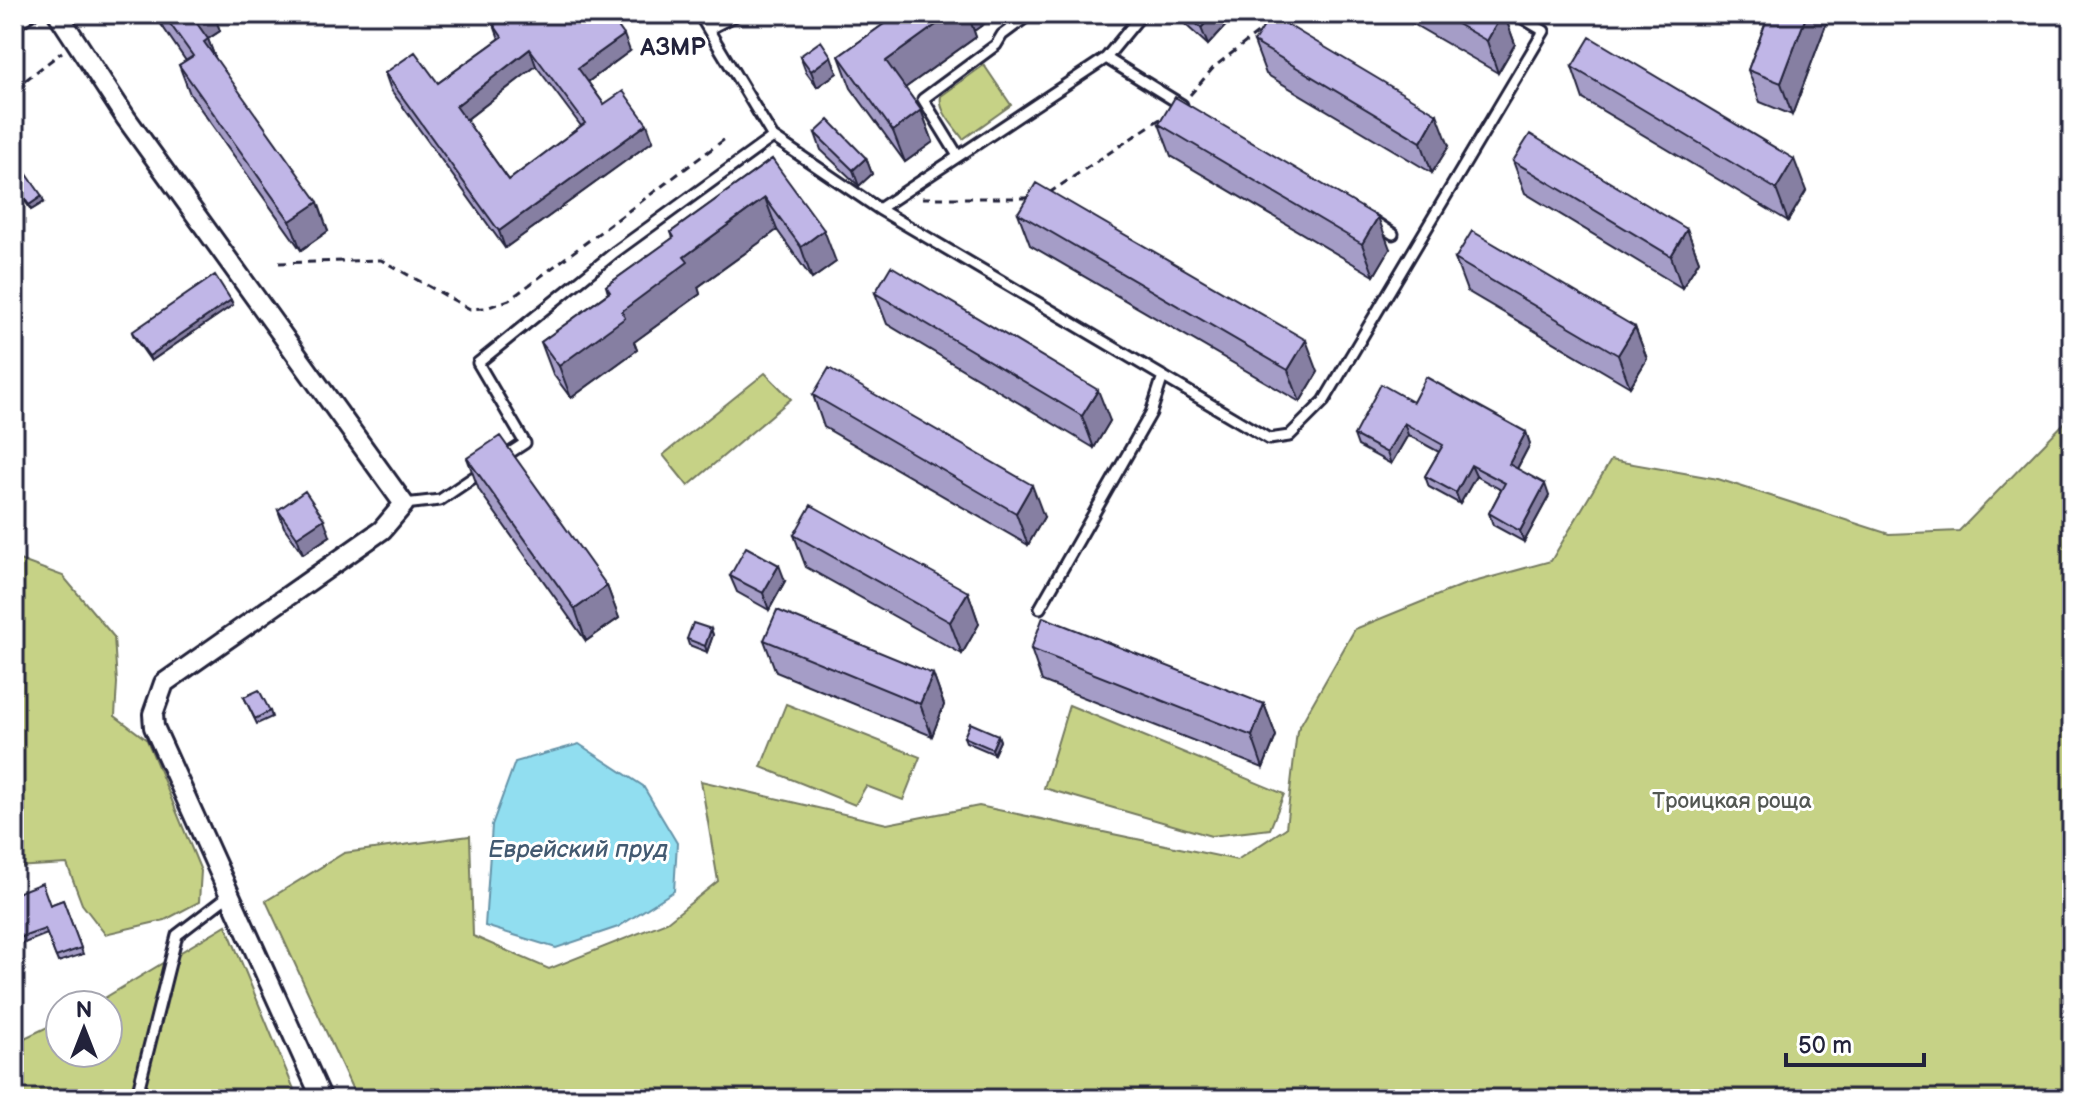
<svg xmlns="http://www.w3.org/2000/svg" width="2086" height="1113" viewBox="0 0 2086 1113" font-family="'Balsamiq Sans',sans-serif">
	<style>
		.green { fill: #c6d286; stroke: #747a60; stroke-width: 2 }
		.water { fill: #91def0; stroke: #6593a8; stroke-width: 2 }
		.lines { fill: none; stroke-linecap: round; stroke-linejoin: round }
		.lane-casing { stroke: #22223b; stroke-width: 15 }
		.street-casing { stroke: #22223b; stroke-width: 24 }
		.path { stroke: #22223b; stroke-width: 3; stroke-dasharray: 8 6; stroke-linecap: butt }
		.lane { stroke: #fff; stroke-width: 9 }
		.street { stroke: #fff; stroke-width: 18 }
		.wall { fill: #a59dc7; stroke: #22223b; stroke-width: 2; fill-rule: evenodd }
		.shaded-wall { fill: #867fa2; stroke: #22223b; stroke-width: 2 }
		.building { fill: #c0b6e7; stroke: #22223b; stroke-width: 2; fill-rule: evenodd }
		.labels { text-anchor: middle; stroke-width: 6; stroke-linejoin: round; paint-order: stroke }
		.park-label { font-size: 22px; fill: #535752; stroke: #fff }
		.neighbourhood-label { font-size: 24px; font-weight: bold; fill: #22223b; stroke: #fff }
		.water-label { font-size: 24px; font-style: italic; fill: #435a71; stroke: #fff }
	</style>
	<rect width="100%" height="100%" fill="#fff"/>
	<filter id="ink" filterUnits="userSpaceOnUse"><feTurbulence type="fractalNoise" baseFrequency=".0125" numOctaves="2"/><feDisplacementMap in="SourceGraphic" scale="16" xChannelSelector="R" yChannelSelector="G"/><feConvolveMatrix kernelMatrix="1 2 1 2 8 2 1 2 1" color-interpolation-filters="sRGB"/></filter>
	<g filter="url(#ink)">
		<!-- green -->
		<path class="green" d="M 984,65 L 1011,105 L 963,139 C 954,126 938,111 941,96 Z
			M 765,373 L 791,399 L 688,486 L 663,455 Z
			M 2072,415 L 2072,1099 L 357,1099 L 266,901 L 344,853 L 470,836 L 473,936 L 549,969 L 667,922 L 718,881 L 701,781 L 887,824 L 979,806 L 1237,860 L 1286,828 L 1297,731 L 1355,629 L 1463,585 L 1551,561 L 1611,460 L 1718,479 L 1889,534 L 1959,531 Z
			M 14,558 L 63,576 L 114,637 L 117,683 L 115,716 L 147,740 L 201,871 L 199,902 L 165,920 L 105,934 L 82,904 L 67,864 L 14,867 Z
			M 786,704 L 920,757 L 903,800 L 866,786 L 855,805 L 761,767 Z
			M 1069,705 L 1284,794 L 1270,829 L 1211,836 L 1044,788 Z
			M 226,925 L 298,1099 L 14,1099 L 14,1043 L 60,1021 L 60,1053 L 108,1053 L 108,1005 L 93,1005 Z"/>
		<!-- water -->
		<path class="water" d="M 579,744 L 643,786 L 677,843 L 674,891 L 618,927 L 556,948 L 485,926 L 492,825 L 515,762 Z"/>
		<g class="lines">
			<!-- lane casing -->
			<g class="lane-casing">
				<path id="lane" d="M 699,14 L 773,137
					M 14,26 L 32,14
					M 709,29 L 738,14
					M 1106,58 L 1182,105
					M 958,156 L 923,99 L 996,45 L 1002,35 L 1030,14
					M 879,209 L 1106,58 L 1142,14
					M 1372,220 L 1393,234
					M 502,458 L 525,443 L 478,363 L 615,252 L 773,137 L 879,209 L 1269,439 L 1289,436 L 1324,401 L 1544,31 L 1516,14
					M 404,504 L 440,500 L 483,471
					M 1040,608 L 1151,413 L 1163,376
					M 136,1099 L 177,935 L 228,896"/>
			</g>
			<!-- street casing -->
			<g class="street-casing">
				<path id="street" d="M 58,14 L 126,118 L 404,504 L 382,530 L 164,683 L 153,714 L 154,727 L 322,1099"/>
			</g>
			<!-- path -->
			<path class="path" d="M 14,89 L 62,52
				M 1190,95 L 1214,67 L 1264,28
				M 1049,193 L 1166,115
				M 922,198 L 1030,198
				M 279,263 L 381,260 L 470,309 L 486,308 L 509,300 L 725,139"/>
			<!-- lane -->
			<use href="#lane" class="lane"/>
			<!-- street -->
			<use href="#street" class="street"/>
		</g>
		<!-- wall -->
		<path class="wall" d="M 154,14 L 214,14 L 220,31 L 208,39 L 215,58 L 328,231 L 301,250 L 190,94 L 179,65 L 186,61 Z
			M 898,14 L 998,14 L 974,31 L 976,37 L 905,88 L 921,110 L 933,142 L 905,162 L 851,88 L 839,56 Z
			M 1176,14 L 1226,14 L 1229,22 L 1208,45 L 1177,17 Z
			M 1396,14 L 1504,14 L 1515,44 L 1498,73 Z
			M 1591,14 L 1606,14 L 1602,20 Z
			M 1769,14 L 1830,14 L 1792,115 L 1760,102 L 1748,70 Z
			M 494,25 L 630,51 L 588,82 L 604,104 L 653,141 L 505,248 L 391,90 L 385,73 L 438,83 L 499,39 ZM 536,66 L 581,126 L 509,180 L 466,120 Z
			M 1254,42 L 1449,146 L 1432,173 L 1266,74 Z
			M 800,56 L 837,73 L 817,87 L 806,72 Z
			M 1572,67 L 1806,191 L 1788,221 L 1583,99 Z
			M 1159,124 L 1390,249 L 1374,276 L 1171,156 Z
			M 815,133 L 866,158 L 872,174 L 859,186 L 821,150 Z
			M 772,159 L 836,262 L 812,279 L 777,230 L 698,287 L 700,294 L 634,342 L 637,350 L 571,398 L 553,374 L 541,342 L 608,293 L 606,286 L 673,238 L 671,232 Z
			M 1513,161 L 1687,229 L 1699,261 L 1682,288 L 1525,193 Z
			M 14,172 L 44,202 L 31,210 L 14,185 Z
			M 1018,213 L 1318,372 L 1300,402 L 1030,245 Z
			M 1455,259 L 1635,327 L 1647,359 L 1630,387 L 1467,291 Z
			M 875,293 L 1110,421 L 1094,448 L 887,324 Z
			M 231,300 L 233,305 L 151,361 L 134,337 L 132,332 Z
			M 813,395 L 1044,517 L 1028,545 L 824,427 Z
			M 1413,402 L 1526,432 L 1530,444 L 1517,469 L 1549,496 L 1524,542 L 1493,525 L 1489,513 L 1501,490 L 1476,476 L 1460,504 L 1429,487 L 1425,476 L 1439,452 L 1408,435 L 1391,464 L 1358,446 L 1354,435 Z
			M 467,458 L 607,586 L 619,618 L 586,641 L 479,490 Z
			M 278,510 L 330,536 L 303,554 L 284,527 Z
			M 794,535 L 968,592 L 979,624 L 962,654 L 806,567 Z
			M 730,576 L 785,581 L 769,610 L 737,592 Z
			M 711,629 L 713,635 L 707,652 L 689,645 L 687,639 Z
			M 764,640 L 933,674 L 944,705 L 932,736 L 776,672 Z
			M 1031,649 L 1264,704 L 1276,736 L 1263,768 L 1042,681 Z
			M 244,697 L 270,711 L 272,717 L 257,724 Z
			M 998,735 L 1000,741 L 994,754 L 966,742 L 964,737 Z
			M 14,894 L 50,905 L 63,900 L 83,954 L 58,962 L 47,934 L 14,947 Z"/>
		<!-- shaded-wall -->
		<path class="shaded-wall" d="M 193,14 L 214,14 L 220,31 L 208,39 L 219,68 L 215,71 L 191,15 Z
			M 951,14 L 968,14 L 976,37 L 898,93 L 886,61 Z
			M 968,14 L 998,14 L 974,31 Z
			M 1214,14 L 1226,14 L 1229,22 L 1208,45 L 1201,28 Z
			M 1502,14 L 1504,14 L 1515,44 L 1498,73 L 1487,41 Z
			M 1807,14 L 1830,14 L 1792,115 L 1781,83 Z
			M 624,35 L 630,51 L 585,84 L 578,68 Z
			M 530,49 L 536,66 L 462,123 L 456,106 Z
			M 831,56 L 837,73 L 817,87 L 811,71 Z
			M 921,110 L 933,142 L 905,162 L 893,131 Z
			M 1437,114 L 1449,146 L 1432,173 L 1421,142 Z
			M 647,124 L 653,141 L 505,248 L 499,231 Z
			M 866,158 L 872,174 L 859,186 L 853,170 Z
			M 1794,159 L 1806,191 L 1788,221 L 1776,189 Z
			M 42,196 L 44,202 L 31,210 L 29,205 Z
			M 765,198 L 777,230 L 698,287 L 700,294 L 634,342 L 637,350 L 571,398 L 559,366 L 684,257 Z
			M 318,202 L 328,231 L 301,250 L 290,221 Z
			M 1378,217 L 1390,249 L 1374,276 L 1362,244 Z
			M 1687,229 L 1699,261 L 1682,288 L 1671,256 Z
			M 824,230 L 836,262 L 812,279 L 801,247 Z
			M 231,300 L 233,305 L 151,361 L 149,356 Z
			M 1635,327 L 1647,359 L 1630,387 L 1618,355 Z
			M 1306,340 L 1318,372 L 1300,402 L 1288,370 Z
			M 1098,390 L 1110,421 L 1094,448 L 1082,416 Z
			M 1404,423 L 1408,435 L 1391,464 L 1387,453 Z
			M 1526,432 L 1530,444 L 1513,476 L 1509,464 Z
			M 1471,465 L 1476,476 L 1460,504 L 1456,493 Z
			M 1545,484 L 1549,496 L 1524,542 L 1520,531 Z
			M 1032,485 L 1044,517 L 1028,545 L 1016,513 Z
			M 324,519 L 330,536 L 303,554 L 297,537 Z
			M 779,565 L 785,581 L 769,610 L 763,593 Z
			M 607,586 L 619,618 L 586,641 L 575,609 Z
			M 968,592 L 979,624 L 962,654 L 950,622 Z
			M 711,629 L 713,635 L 707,652 L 705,646 Z
			M 933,674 L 944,705 L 932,736 L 920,704 Z
			M 1264,704 L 1276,736 L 1263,768 L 1252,736 Z
			M 998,735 L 1000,741 L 994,754 L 992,749 Z"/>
		<!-- building -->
		<path class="building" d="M 163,14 L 193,14 L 191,15 L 208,39 L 204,42 L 318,202 L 290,221 L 179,65 L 193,56 Z
			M 508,14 L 609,14 L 624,35 L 578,68 L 604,104 L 623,91 L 647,124 L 499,231 L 385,73 L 415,52 L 438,83 L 502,37 L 494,25 ZM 530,49 L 585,123 L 509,180 L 456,106 Z
			M 898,14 L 951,14 L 886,61 L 921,110 L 893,131 L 839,56 Z
			M 1186,14 L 1214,14 L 1201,28 Z
			M 1440,14 L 1502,14 L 1487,41 Z
			M 1769,14 L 1807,14 L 1781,83 L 1748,70 Z
			M 1271,15 L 1437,114 L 1421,142 L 1254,42 Z
			M 1590,37 L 1794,159 L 1776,189 L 1572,67 Z
			M 821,41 L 831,56 L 811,71 L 800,56 Z
			M 1175,97 L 1378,217 L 1362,244 L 1159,124 Z
			M 829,120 L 866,158 L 853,170 L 815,133 Z
			M 1530,134 L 1687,229 L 1671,256 L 1513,161 Z
			M 772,159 L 824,230 L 801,247 L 765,198 L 684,257 L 688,262 L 622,311 L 625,318 L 559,366 L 541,342 L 610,292 L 606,286 L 674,237 L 671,232 Z
			M 22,167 L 42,196 L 29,205 L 14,183 L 14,172 Z
			M 1036,183 L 1306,340 L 1288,370 L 1018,213 Z
			M 1472,231 L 1635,327 L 1618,355 L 1455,259 Z
			M 891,266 L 1098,390 L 1082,416 L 875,293 Z
			M 215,275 L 231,300 L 149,356 L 132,332 Z
			M 829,368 L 1032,485 L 1016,513 L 813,395 Z
			M 1426,377 L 1526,432 L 1509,464 L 1545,484 L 1520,531 L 1489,513 L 1505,483 L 1471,465 L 1456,493 L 1425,476 L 1443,445 L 1404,423 L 1387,453 L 1354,435 L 1381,384 L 1413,402 Z
			M 500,436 L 607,586 L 575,609 L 467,458 Z
			M 305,491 L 324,519 L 297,537 L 278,510 Z
			M 811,505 L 968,592 L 950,622 L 794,535 Z
			M 746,547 L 779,565 L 763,593 L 730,576 Z
			M 777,610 L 933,674 L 920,704 L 764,640 Z
			M 1043,617 L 1264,704 L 1252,736 L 1031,649 Z
			M 693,623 L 711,629 L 705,646 L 687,639 Z
			M 259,690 L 270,711 L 255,719 L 244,697 Z
			M 970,723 L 998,735 L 992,749 L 964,737 Z
			M 42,883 L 50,905 L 63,900 L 81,948 L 56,957 L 45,929 L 14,940 L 14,894 Z"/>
	</g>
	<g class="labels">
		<!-- park labels -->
		<g class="park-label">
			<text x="1732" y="808">Троицкая роща</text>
		</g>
		<!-- neighbourhood labels -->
		<g class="neighbourhood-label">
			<text x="673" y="55">АЗМР</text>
		</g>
		<!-- water labels -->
		<g class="water-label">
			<text x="578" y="857">Еврейский пруд</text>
		</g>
	</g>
	<!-- margin -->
	<rect width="2086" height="1113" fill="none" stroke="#fff" stroke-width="48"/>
	<rect x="24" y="24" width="2038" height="1065" fill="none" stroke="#22223b" stroke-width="3" filter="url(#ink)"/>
	<!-- north arrow -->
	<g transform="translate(84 1029)"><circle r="38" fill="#ffffff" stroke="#a7a7b1" stroke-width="2"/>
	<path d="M0-6L14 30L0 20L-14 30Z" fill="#22223b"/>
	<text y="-12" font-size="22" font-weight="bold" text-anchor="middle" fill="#22223b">N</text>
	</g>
	<!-- scale -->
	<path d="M1786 1053v12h138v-12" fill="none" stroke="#22223b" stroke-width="4"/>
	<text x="1798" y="1053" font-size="24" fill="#22223b" stroke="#ffffff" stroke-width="6" paint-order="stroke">50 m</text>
</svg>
